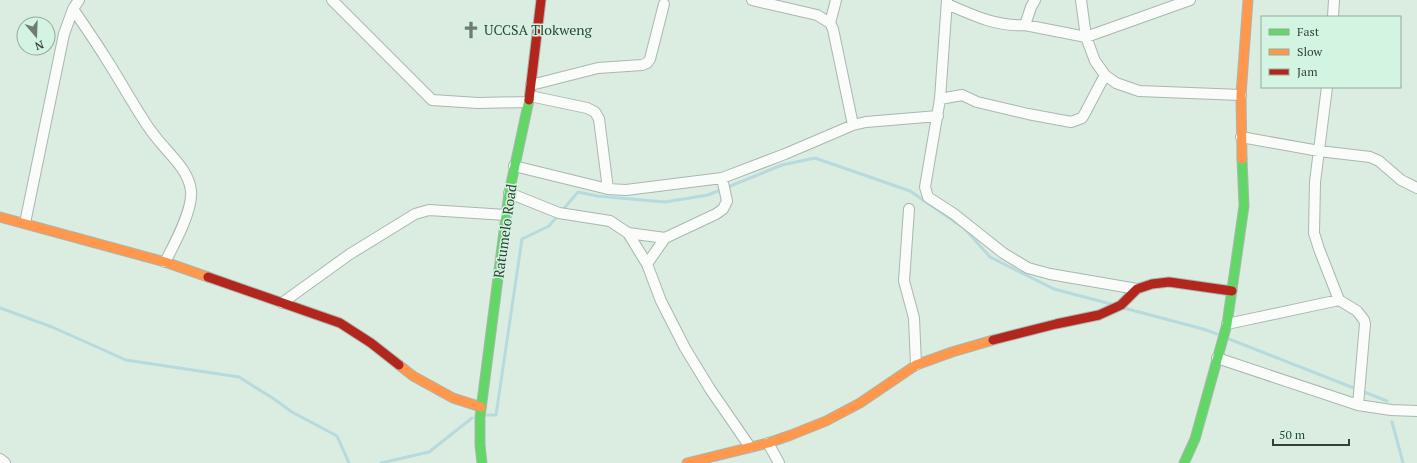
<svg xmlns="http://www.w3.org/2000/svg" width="1417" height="463" viewBox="0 0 1417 463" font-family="'PT Serif',serif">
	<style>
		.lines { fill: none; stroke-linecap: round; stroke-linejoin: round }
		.stream { stroke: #b7dade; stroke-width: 3 }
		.street-casing { stroke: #aab7af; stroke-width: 12 }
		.fast-casing { stroke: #aab7af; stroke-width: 11 }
		.slow-casing { stroke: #aab7af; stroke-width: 11 }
		.jam-casing { stroke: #aab7af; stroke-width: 11 }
		.street { stroke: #fafcfa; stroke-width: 10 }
		.fast { stroke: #63d668; stroke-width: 9 }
		.slow { stroke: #ff974d; stroke-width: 9 }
		.jam { stroke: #b3261e; stroke-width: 9 }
		.labels { text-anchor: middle; stroke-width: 3; stroke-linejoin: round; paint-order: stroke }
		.poi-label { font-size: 14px; fill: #334038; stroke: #d3f4e0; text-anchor: start }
		.street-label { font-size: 14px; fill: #334038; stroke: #d3f4e0 }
	</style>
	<rect width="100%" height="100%" fill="#dbece1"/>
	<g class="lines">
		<!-- stream -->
		<path class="stream" d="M 0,308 L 52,327 L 126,360 L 239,377 L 274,399 L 292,412 L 337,436 L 349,463
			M 1124,308 L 1203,329 L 1217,334
			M 1229,339 L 1387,401
			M 487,415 L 496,415 L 522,239 L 549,226 L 578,192 L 597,196 L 665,202 L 708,195 L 782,165 L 815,158 L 910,191 L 964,228 L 990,257 L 1054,289 L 1111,304
			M 1392,422 L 1403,463
			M 381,463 L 429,452 L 472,418"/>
		<!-- street casing -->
		<g class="street-casing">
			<path id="street" d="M 332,0 L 432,100 L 478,103 L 528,102
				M 752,0 L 817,15 L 830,23 L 833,29 L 853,125
				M 947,0 L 940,99 L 925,187 L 928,197 L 954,214 L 1003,253 L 1028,268 L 1050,274 L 1137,289
				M 1081,0 L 1086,37 L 1095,61 L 1105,75 L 1116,83 L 1139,91 L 1241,95
				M 947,4 C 972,15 997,27 1025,25 L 1031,7 L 1035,0
				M 73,9 C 84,25 95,41 105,57 C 118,77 130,99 143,119 C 149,129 157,139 165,148 C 176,161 189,173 191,191 C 193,210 174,245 165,262
				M 1333,17 L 1334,0
				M 830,23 L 836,0
				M 1025,25 L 1086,37 L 1190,0
				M 531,85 L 598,68 L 642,65 L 647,63 L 650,59 L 664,4
				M 1327,87 L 1315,182 L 1314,233 L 1319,249 L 1339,300 L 1357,311 L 1364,320 L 1365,324 L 1358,405
				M 530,96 L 587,108 L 595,112 L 599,119 L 608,189
				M 940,99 L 962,95 L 977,102 L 1028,114 L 1071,122 L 1082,118 L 1085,113 L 1105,75
				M 1241,137 L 1319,151 L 1370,157 L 1379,161 L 1401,180 L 1417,188
				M 514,166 L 608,189 L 626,190 L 722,178 L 785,154 L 853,125 L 866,122 L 938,116
				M 509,193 L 559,213 L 610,221 L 628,233 L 647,264 L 661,301 L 685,348 L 710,389 L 750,447
				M 909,209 L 904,281 L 914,318 L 916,365
				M 25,223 L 64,34 L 73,9 L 79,0
				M 628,233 L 665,238 L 716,214 L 723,209 L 727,201 L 722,178
				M 647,264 L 665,238
				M 282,303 L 350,254 L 415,214 L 429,210 L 506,215
				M 1227,324 L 1339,300
				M 1217,358 L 1358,405 L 1391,410 L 1417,411
				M 768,443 L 779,463
				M 0,459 L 5,463"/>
		</g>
		<!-- fast casing -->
		<g class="fast-casing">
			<path id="fast" d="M 482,463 L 480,445 L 480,417 L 509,193 L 529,100
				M 1184,463 L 1195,439 L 1227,324 L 1244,206 L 1242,159"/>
		</g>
		<!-- slow casing -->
		<g class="slow-casing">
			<path id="slow" d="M 1242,159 L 1241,95 L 1248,0
				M 0,217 L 165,262 L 208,277
				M 399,365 L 413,376 L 453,398 L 481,407
				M 687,463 L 768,443 L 791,435 L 826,421 L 860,403 L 916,365 L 952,352 L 993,340"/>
		</g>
		<!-- jam casing -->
		<g class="jam-casing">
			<path id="jam" d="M 529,100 L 541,0
				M 208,277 L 340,323 L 371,343 L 399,365
				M 993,340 L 1056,324 L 1099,315 L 1121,305 L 1137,289 L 1152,284 L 1169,282 L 1232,291"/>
		</g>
		<!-- street -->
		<use href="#street" class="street"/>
		<!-- fast -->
		<use href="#fast" class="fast"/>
		<!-- slow -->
		<use href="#slow" class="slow"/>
		<!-- jam -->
		<use href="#jam" class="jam"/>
	</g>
	<!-- icons -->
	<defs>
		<g id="church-bare" transform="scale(1.38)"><path d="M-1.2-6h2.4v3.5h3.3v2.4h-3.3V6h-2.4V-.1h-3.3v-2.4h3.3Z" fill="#6e7c73" stroke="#d3f4e0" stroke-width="2.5" paint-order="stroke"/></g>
	</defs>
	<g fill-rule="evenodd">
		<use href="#church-bare" x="471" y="30"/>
	</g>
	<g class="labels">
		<!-- poi labels -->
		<g class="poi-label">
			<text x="484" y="35">UCCSA Tlokweng</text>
		</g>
		<!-- street labels -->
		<g class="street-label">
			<text transform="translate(505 231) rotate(-82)" y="5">Ratumelo Road</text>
		</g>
	</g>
	<!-- legend -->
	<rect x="1261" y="16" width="140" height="72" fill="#d3f4e0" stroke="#93ac9d"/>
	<rect x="1269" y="29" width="20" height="6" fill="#63d668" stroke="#93ac9d"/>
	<text x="1297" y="36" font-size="12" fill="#334038">Fast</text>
	<rect x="1269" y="49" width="20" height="6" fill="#ff974d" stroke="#93ac9d"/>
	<text x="1297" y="56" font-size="12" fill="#334038">Slow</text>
	<rect x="1269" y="69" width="20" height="6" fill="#b3261e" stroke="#93ac9d"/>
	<text x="1297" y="76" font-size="12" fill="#334038">Jam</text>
	<!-- north arrow -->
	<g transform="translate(36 36) rotate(161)"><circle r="19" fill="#d3f4e0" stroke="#93ac9d"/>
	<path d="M0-3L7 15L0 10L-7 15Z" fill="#6e7c73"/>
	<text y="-6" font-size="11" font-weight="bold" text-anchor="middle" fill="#334038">N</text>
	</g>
	<!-- scale -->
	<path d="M1273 439v6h76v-6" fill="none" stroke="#334038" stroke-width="2"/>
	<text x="1279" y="439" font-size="12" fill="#334038" stroke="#d3f4e0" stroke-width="3" paint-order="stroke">50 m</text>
</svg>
